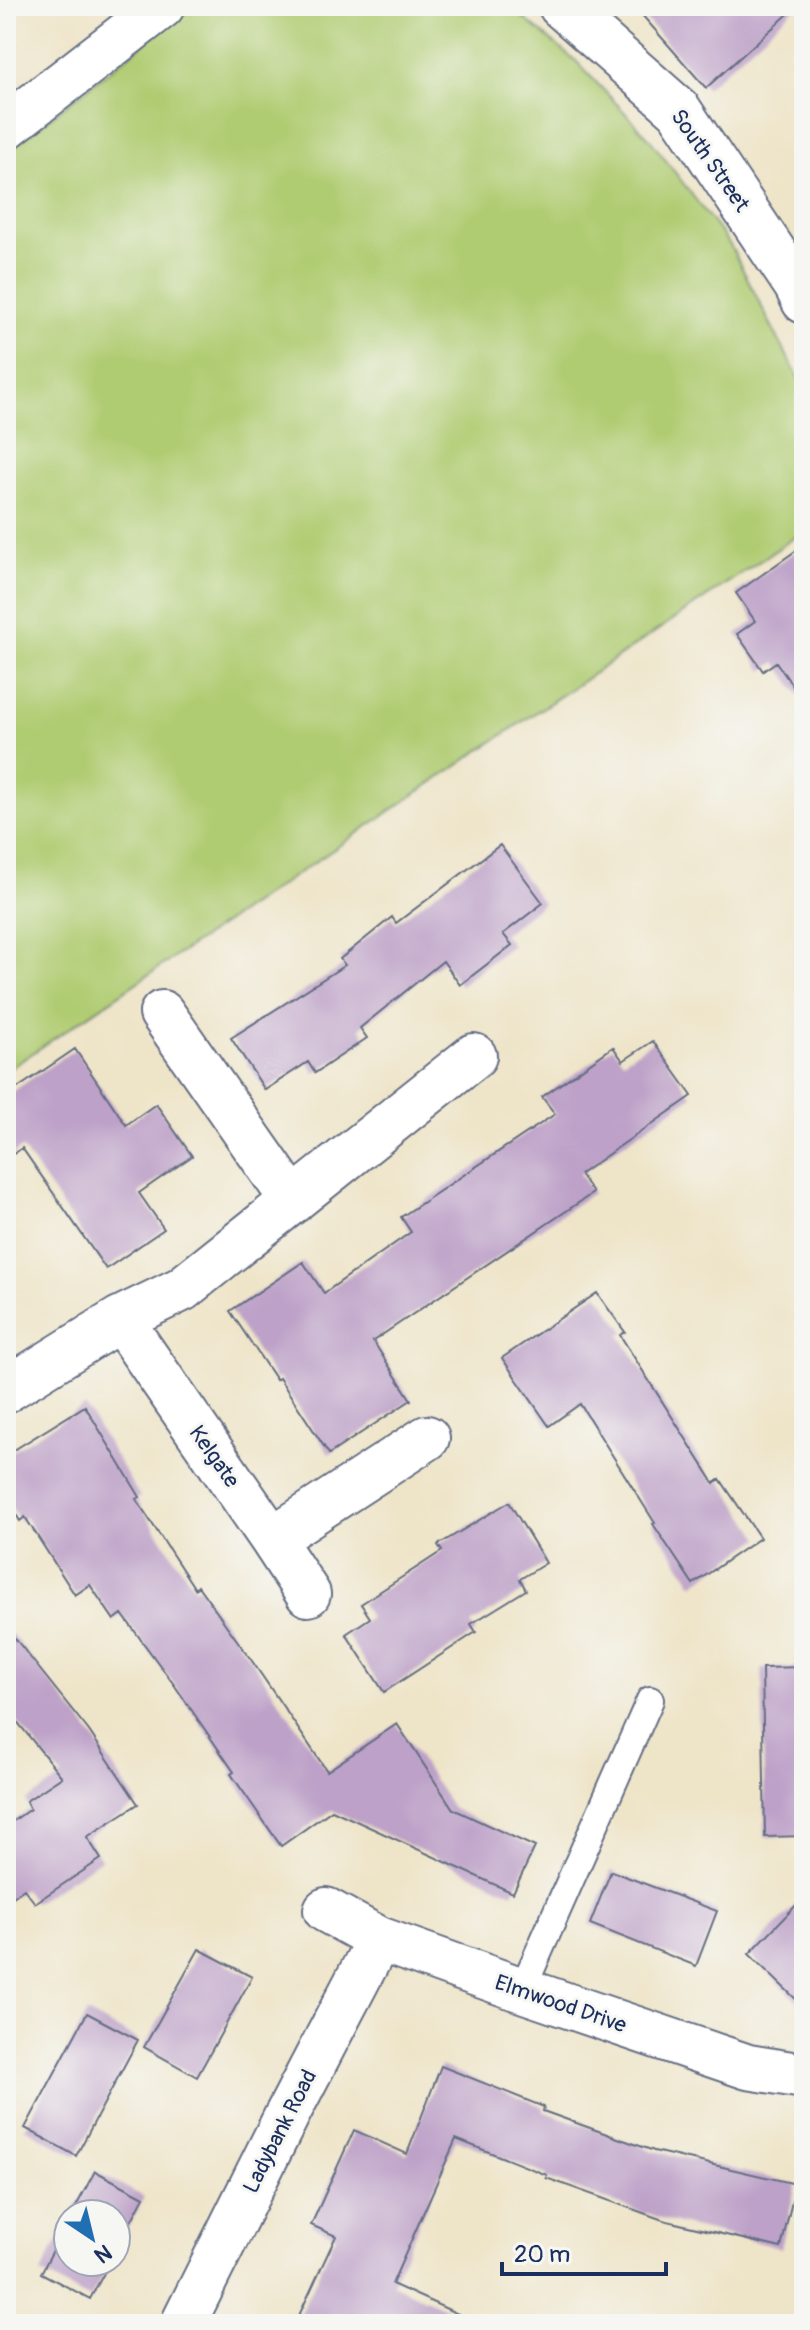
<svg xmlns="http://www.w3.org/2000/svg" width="810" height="2330" viewBox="0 0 810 2330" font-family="Pangolin,sans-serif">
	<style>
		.green { fill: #b0cc72; stroke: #667e68; stroke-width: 2 }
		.building { fill: #bda1c8 }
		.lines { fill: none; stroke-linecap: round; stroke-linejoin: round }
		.service-casing { stroke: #656e83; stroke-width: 30 }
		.minor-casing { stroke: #656e83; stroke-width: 48 }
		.service { stroke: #fff; stroke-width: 26 }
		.minor { stroke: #fff; stroke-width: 44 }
		.labels { text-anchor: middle; stroke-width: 6; stroke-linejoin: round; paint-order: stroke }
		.street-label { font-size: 22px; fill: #1b2f5e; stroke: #f6f6f2 }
	</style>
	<rect width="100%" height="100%" fill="#f6f6f2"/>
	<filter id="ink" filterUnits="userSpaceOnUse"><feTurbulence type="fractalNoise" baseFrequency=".0125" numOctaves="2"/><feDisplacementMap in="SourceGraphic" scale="16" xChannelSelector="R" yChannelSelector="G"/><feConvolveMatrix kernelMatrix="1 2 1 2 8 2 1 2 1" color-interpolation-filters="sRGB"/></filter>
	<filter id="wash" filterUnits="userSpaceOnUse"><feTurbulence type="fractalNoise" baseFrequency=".006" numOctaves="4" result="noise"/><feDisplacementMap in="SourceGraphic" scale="32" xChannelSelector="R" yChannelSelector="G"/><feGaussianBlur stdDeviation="1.8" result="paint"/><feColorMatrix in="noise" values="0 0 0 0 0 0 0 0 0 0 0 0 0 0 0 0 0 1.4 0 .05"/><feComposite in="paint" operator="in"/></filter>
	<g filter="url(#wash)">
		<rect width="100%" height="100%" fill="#eee4c8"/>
		<!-- green -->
		<path class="green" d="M 191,6 L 509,6 L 576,61 L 648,137 L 730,245 L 804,389 L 804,531 L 6,1071 L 6,153 Z"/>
		<g id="blocks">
			<!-- building -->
			<path class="building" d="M 634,6 L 797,6 L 706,88 Z
				M 804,545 L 804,702 L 776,662 L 763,671 L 737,634 L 755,621 L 736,593 Z
				M 500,845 L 543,903 L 503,934 L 512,945 L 460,985 L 443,961 L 360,1028 L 367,1038 L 315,1073 L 308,1062 L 265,1090 L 231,1038 L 345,965 L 340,959 L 392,917 L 396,923 Z
				M 653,1041 L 692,1096 L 580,1174 L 593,1193 L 373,1341 L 411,1400 L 329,1454 L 279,1378 L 276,1380 L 230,1311 L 303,1262 L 324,1293 L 411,1232 L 401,1217 L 555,1114 L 542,1097 L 613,1047 L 623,1061 Z
				M 75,1049 L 126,1125 L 156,1104 L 192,1156 L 139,1193 L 164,1229 L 106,1269 L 22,1148 L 6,1159 L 6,1096 Z
				M 597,1293 L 625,1332 L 620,1335 L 714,1483 L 720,1479 L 760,1538 L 693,1584 L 653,1524 L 655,1523 L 580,1404 L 549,1426 L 502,1358 Z
				M 85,1406 L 140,1497 L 136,1499 L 195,1589 L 198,1586 L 252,1661 L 327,1771 L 397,1724 L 453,1809 L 535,1847 L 513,1893 L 332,1810 L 281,1846 L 231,1774 L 234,1772 L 175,1686 L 122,1614 L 114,1620 L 90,1585 L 75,1595 L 25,1517 L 20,1521 L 6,1498 L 6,1455 Z
				M 509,1502 L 546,1563 L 520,1579 L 526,1590 L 471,1624 L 476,1632 L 384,1692 L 346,1634 L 370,1618 L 361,1604 L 442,1551 L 438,1545 Z
				M 6,1627 L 89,1731 L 138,1804 L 87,1837 L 101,1859 L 35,1903 L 24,1889 L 6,1902 L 6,1826 L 30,1809 L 26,1801 L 62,1777 L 6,1708 Z
				M 804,1667 L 804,1836 L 765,1837 L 762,1668 Z
				M 611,1871 L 717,1911 L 696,1966 L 590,1924 Z
				M 804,1897 L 804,2007 L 749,1954 Z
				M 199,1949 L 252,1977 L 197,2077 L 144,2047 Z
				M 87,2013 L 138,2040 L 76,2156 L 25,2128 Z
				M 441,2066 L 544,2107 L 543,2111 L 654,2151 L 796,2184 L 781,2248 L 663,2220 L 546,2178 L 547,2175 L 456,2139 L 392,2284 L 480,2324 L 295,2324 L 336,2236 L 311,2225 L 354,2130 L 407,2154 Z
				M 95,2171 L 144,2197 L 116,2250 L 116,2214 L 72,2214 Z
				M 68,2222 L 68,2262 L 110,2262 L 90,2299 L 41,2273 Z"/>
		</g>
	</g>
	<g filter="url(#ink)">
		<use href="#blocks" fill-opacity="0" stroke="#656e83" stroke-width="2"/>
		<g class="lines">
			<!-- service casing -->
			<g class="service-casing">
				<path id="service" d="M 522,1990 L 650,1700"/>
			</g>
			<!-- minor casing -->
			<g class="minor-casing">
				<path id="minor" d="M 561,6 L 679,110 L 796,285 L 804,301
					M 6,127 L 162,6
					M 162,1013 L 293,1201
					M 120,1319 L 272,1539 L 308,1594
					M 6,1390 L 120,1319 L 182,1289 L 474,1056
					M 272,1539 L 427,1438
					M 326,1910 L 379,1939 L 522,1990 L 748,2067 L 804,2076
					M 183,2324 L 288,2113 L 379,1939"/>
			</g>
			<!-- service -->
			<use href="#service" class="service"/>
			<!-- minor -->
			<use href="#minor" class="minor"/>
		</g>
	</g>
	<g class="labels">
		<!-- street labels -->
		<g class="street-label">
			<text transform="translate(711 160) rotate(55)" y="8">South Street</text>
			<text transform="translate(215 1456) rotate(55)" y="8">Kelgate</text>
			<text transform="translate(561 2003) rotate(19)" y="8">Elmwood Drive</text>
			<text transform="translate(279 2131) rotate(-63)" y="8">Ladybank Road</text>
		</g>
	</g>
	<!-- margin -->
	<rect width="810" height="2330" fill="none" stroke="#f6f6f2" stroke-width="32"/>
	<!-- north arrow -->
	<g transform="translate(92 2238) rotate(145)"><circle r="38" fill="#f6f6f2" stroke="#9ea6b7" stroke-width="2"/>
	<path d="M0-6L14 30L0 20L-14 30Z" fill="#1f6fb2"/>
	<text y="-12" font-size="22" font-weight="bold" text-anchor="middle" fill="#1b2f5e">N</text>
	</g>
	<!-- scale -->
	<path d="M502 2262v12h164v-12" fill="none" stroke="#1b2f5e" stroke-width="4"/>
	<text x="514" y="2262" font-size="24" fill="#1b2f5e" stroke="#f6f6f2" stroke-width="6" paint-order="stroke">20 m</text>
</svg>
